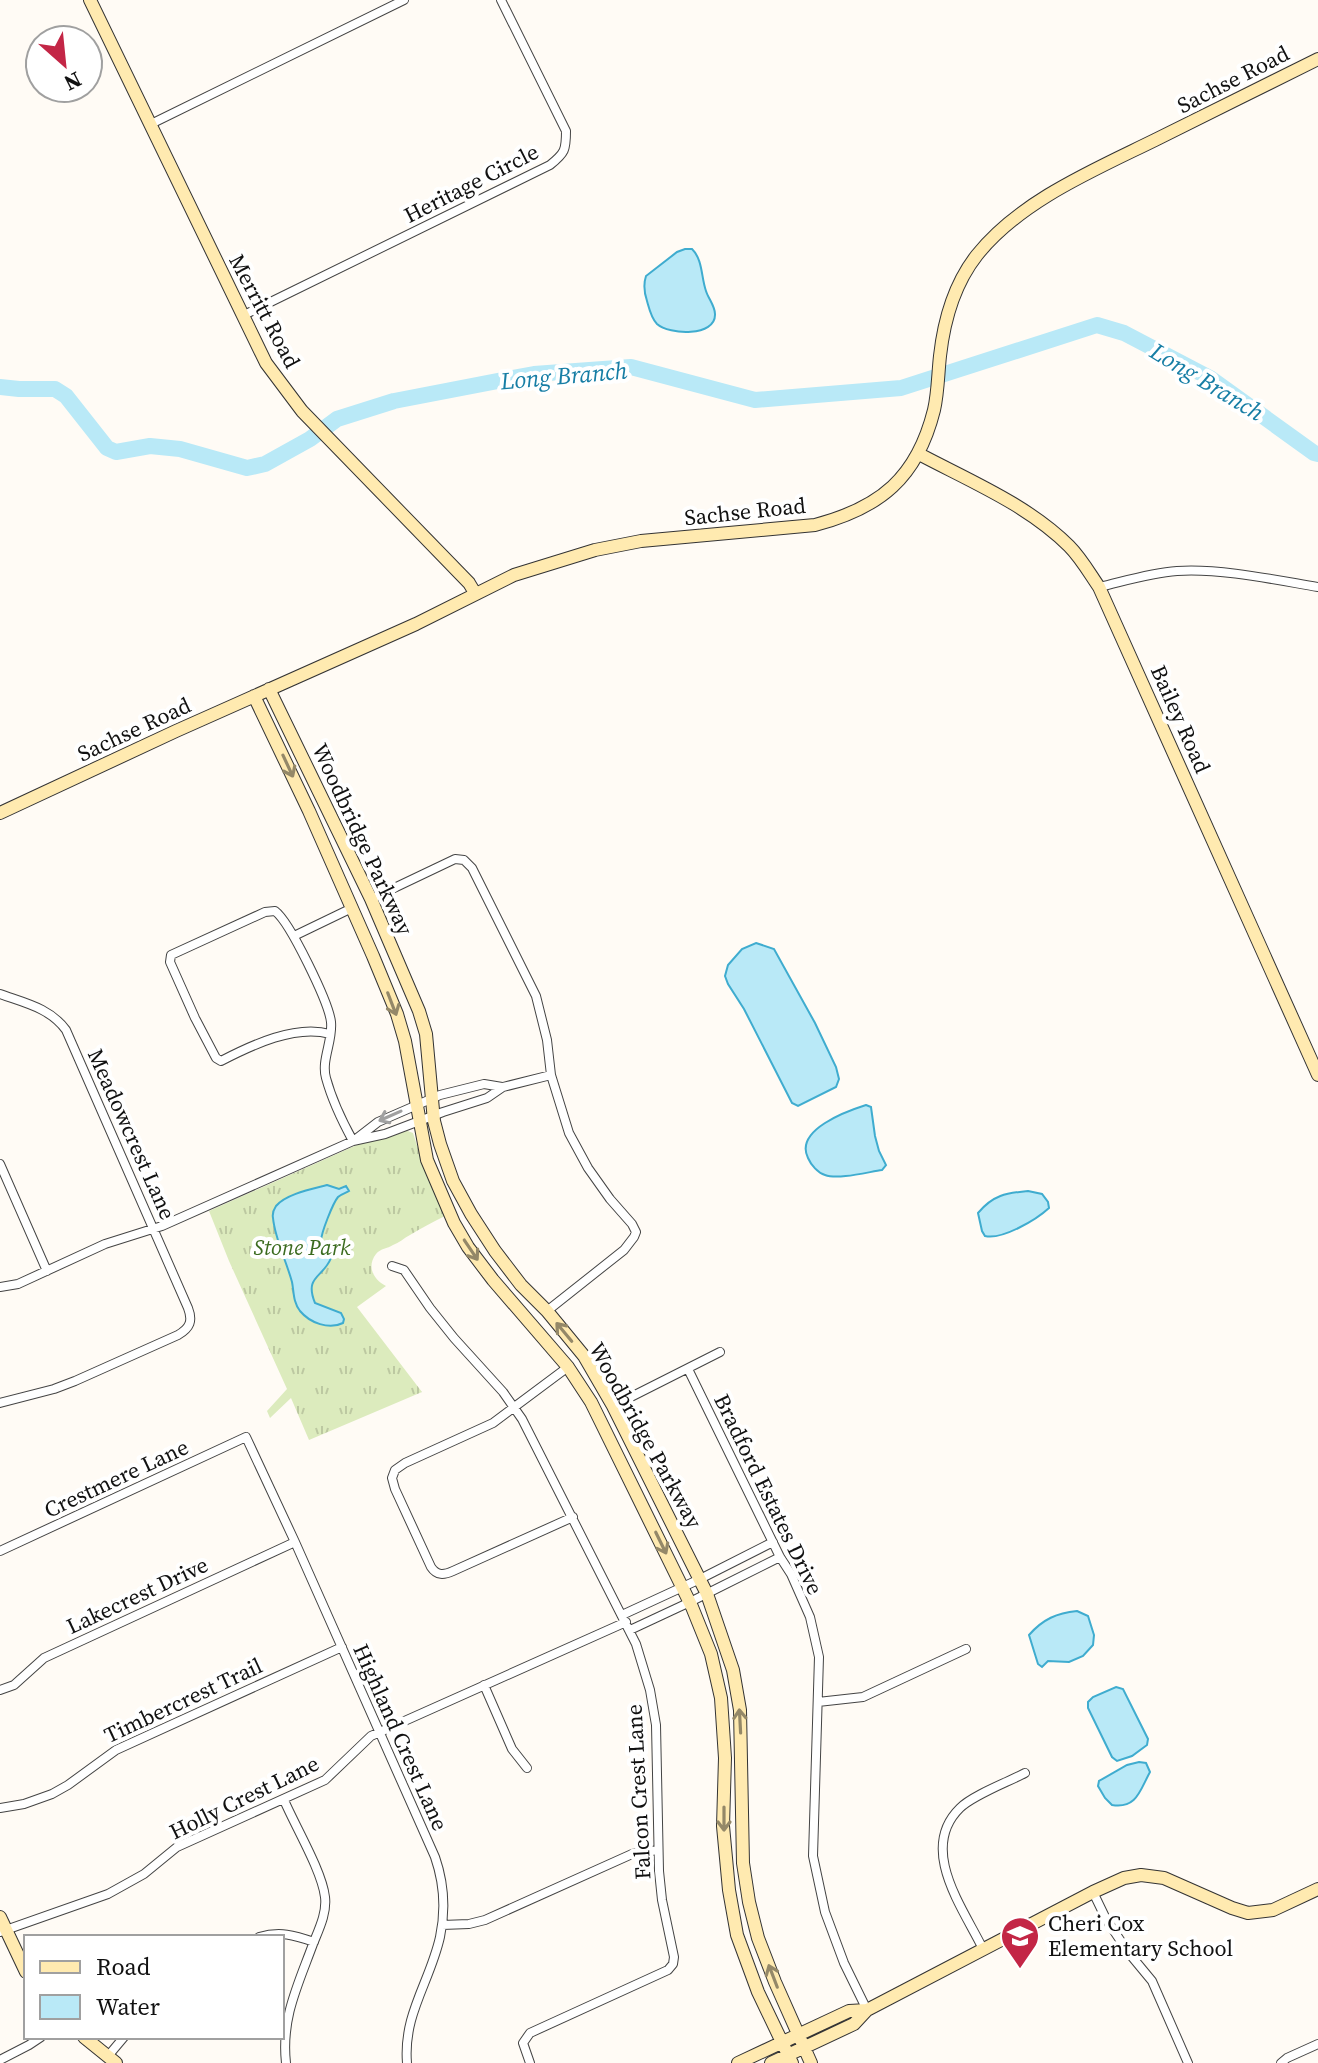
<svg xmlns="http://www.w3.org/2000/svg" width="1318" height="2063" viewBox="0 0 1318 2063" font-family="'Source Serif 4',serif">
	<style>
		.grass { fill: url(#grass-tufts) }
		.water { fill: #b9e9f7; stroke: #3faccf; stroke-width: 2 }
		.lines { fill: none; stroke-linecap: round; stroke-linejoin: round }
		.river { stroke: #b9e9f7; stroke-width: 16 }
		.street-casing { stroke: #444; stroke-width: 10 }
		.secondary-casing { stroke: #333; stroke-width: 14 }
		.street { stroke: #fff; stroke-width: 8 }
		.secondary { stroke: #ffeab0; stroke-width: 12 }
		.oneway { stroke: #948868 }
		.oneway2 { stroke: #a0a0a0 }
		.labels { text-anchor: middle; stroke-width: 8; stroke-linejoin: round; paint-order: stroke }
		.street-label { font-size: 22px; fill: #111; stroke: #fff }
		.park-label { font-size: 22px; font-style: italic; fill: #3b6b1f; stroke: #fff }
		.poi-label { font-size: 22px; fill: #111; stroke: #fff; text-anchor: start }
		.water-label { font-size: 24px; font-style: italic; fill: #177ea5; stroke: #fff }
	</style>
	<defs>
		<pattern id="grass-tufts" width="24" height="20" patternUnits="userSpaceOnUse" patternTransform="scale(2)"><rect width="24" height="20" fill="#dcebbd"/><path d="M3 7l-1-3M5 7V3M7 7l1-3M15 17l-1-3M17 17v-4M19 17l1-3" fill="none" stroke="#bcc8a1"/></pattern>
	</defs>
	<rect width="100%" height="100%" fill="#fffbf5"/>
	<!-- grass -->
	<path class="grass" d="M 405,1130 L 413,1133 L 426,1173 L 445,1216 C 433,1222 421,1228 410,1235 C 404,1238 399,1243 393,1245 C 387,1249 381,1248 376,1254 C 366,1267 374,1280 386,1286 L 357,1307 L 422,1392 L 309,1440 L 291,1398 L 270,1418 L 267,1411 L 287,1389 L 229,1261 L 209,1211 L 359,1144 L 389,1137 Z"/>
	<!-- water -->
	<path class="water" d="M 685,249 L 692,249 C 703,260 701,277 706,291 C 708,298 715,306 715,314 C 716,337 669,335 657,324 C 651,318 649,308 647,301 C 644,292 643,285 646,276 L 677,252 Z
		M 756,943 L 774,949 L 815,1023 L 836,1067 L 839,1079 L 836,1087 L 798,1106 L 792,1103 L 744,1009 L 728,984 L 725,976 L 728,965 L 742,949 Z
		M 866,1105 L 871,1107 L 875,1136 L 879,1151 L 886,1165 L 882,1170 C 868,1172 838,1180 825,1175 C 818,1173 811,1165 808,1158 C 794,1130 847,1111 866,1105 Z
		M 327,1185 L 339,1189 L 346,1186 L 349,1191 C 346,1193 341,1194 338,1197 C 333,1203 321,1233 321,1241 C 322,1248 327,1253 331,1258 C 323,1278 304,1276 315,1303 L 341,1313 L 344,1319 L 343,1323 C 329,1330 310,1323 300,1311 C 293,1302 294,1292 292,1282 C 286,1260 275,1239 273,1218 C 272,1213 274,1209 276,1206 C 286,1194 312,1189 327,1185 Z
		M 1028,1191 L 1042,1194 L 1048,1202 L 1049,1208 C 1036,1220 1002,1240 985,1236 L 982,1231 L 978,1213 C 993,1195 1006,1193 1028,1191 Z
		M 1077,1611 L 1088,1616 L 1094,1635 L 1093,1645 L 1083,1656 L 1069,1662 L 1048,1661 L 1042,1667 L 1038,1664 L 1029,1635 C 1043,1619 1057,1613 1077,1611 Z
		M 1116,1687 L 1123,1689 L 1148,1739 L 1147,1745 L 1132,1756 L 1117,1761 L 1112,1757 L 1088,1708 L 1088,1702 L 1093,1697 Z
		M 1139,1762 L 1146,1763 L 1150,1772 C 1140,1790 1137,1809 1112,1805 L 1105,1798 L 1098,1786 L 1099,1781 L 1127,1765 Z"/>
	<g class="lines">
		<!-- river -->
		<path class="river" d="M 0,387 L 19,389 L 55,389 L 66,396 L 107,448 L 116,452 L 150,446 L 180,449 L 247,468 L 265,464 L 310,439 L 337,419 L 394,401 L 534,374 L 631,367 L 755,400 L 901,388 L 1097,325 L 1124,333 L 1210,378 L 1314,453 L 1318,454"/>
		<!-- street casing -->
		<g class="street-casing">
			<path id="street" d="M 151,124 L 404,0
				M 242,316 L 550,165 C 565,153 566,150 566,131 L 501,0
				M 1099,587 C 1125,581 1150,573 1177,571 C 1220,568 1276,580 1318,587
				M 371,899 L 455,859 L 464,860 L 472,868 L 536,996 L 547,1040 L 551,1075 L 569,1133 L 588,1168 L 610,1199 L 632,1224 L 636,1232 L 634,1237 L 624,1250 L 547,1311
				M 294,936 L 352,908
				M 0,994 C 25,1003 50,1008 66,1030 L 188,1308 C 193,1321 190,1328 178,1335 L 75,1381 L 54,1389 L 0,1403
				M 330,1034 C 296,1024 252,1045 221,1061 L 216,1058 L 195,1018 L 170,962 L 171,955 L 265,912 L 275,911 C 290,922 329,1003 331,1022 C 333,1041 321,1060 326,1078 C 332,1100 342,1121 353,1141
				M 356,1139 L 378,1122 L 440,1095 L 484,1084 L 502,1087
				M 0,1164 L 47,1271
				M 392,1266 L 404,1270 L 430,1308 L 454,1338 L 503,1392 L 522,1419 L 636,1644 L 650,1690 L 656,1725 L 659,1871 L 662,1900 L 674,1957 L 673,1964 L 668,1970 L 530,2033 L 523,2043 L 530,2063
				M 0,1287 L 18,1284 L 105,1244 L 162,1226 L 353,1141 L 385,1134 L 443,1112 L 487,1098 L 503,1087 L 551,1075
				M 568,1367 L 493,1423 L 405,1463 L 395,1470 L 392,1478 L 395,1489 L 431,1567 C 437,1576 444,1575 453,1571 L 573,1517
				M 688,1369 L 780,1557 L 791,1574 L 810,1617 L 819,1657 L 813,1856 L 825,1912 L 844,1963 L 867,2010
				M 613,1406 L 720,1352
				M 0,1551 L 246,1437 L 295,1542 L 435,1857 C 444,1883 446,1909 440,1937 C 430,1982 403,2014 407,2063
				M 622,1615 L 700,1579 L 773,1542
				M 630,1630 L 690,1602 L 780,1557
				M 484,1685 L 512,1749 L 527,1768
				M 0,1690 L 14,1685 L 44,1658 L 295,1542
				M 818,1702 L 863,1697 L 966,1649
				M 284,1800 C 295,1826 322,1871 325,1897 C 327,1913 319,1929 313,1944 C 298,1985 281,2018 286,2063
				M 0,1808 L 24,1804 L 52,1794 L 68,1785 L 116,1750 L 342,1647
				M 1093,1892 L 1106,1919 L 1128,1952 L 1152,1981 L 1188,2063
				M 442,1925 L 469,1924 L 485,1920 L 632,1854 L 657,1850
				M 0,1932 L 108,1894 L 144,1874 L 177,1847 L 325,1780 L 371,1736 L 626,1622
				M 259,1937 C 280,1931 294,1935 314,1942
				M 983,1949 C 963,1908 918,1849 960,1808 C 973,1795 1008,1782 1025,1773
				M 108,2056 L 124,2037
				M 0,2060 L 29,2045 L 41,2037
				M 1281,2063 L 1287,2058 L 1318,2044"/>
		</g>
		<!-- secondary casing -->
		<g class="secondary-casing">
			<path id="secondary" d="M 90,0 L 266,363 L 302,411 L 469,583 L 475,593
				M 919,454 C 970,481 1028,505 1069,546 C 1081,558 1090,574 1099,587 L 1318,1075
				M 269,689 L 371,899 L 419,1011 L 426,1034 L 434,1121 L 440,1144 L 453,1181 L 471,1214 L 495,1251 L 521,1285 L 547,1311 L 584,1356 L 613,1406 L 707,1594 L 733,1670 L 740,1710 L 743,1863 L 749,1902 L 758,1938 L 775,1982 L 811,2063
				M 254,696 L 309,811 L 373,956 L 397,1014 L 405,1041 L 427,1160 L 454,1223 L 468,1247 L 493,1280 L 568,1367 L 591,1402 L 692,1607 L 711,1654 L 721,1698 L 725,1758 L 723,1826 L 729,1890 L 737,1935 L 758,1992 L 792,2063
				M 0,813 L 176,731 L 416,624 L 514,575 L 595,550 L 641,541 L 815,525 C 880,508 917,478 934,410 C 938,393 938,374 940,356 C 944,320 955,283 977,255 C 1020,201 1094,170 1155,140 C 1209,113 1264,86 1318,59
				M 0,1917 L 26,1972
				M 84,2037 L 116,2063
				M 738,2063 L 849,2011 L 867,2010
				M 771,2063 L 854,2024 L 867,2010 L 1093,1892 L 1124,1878 L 1141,1875 L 1164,1878 L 1232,1908 L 1248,1913 L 1273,1910 L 1318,1889"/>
		</g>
		<!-- street -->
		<use href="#street" class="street"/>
		<!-- secondary -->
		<use href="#secondary" class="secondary"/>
	</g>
	<!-- one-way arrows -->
	<defs><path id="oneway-shaft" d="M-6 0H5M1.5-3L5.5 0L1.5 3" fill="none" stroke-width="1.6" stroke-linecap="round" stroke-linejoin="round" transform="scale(2)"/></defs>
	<g class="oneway">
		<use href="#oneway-shaft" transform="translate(288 766) rotate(65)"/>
		<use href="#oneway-shaft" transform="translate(392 1004) rotate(69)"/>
		<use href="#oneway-shaft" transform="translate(471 1250) rotate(56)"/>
		<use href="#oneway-shaft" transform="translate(564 1332) rotate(-130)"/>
		<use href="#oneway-shaft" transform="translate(661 1543) rotate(64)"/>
		<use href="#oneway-shaft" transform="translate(740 1721) rotate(-93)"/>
		<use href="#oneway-shaft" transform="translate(724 1819) rotate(90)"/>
		<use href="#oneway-shaft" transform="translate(773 1976) rotate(-111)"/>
	</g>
	<use class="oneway2" href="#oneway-shaft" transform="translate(390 1116) rotate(156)"/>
	<!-- icons -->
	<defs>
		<g id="school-pin" transform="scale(2)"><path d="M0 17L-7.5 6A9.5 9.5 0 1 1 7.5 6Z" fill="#c32646" stroke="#fff"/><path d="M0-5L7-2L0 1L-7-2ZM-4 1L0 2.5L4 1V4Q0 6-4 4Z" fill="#fff"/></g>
	</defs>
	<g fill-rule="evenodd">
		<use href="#school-pin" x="1020" y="1936"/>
	</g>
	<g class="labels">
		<!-- street labels -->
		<g class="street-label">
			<text transform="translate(1233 79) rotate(-27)" y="8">Sachse Road</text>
			<text transform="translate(471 183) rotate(-27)" y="8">Heritage Circle</text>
			<text transform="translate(265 311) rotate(62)" y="8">Merritt Road</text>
			<text transform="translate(745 511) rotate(-6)" y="8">Sachse Road</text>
			<text transform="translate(1181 719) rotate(66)" y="8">Bailey Road</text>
			<text transform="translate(134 729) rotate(-25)" y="8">Sachse Road</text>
			<text transform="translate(363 839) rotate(65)" y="8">Woodbridge Parkway</text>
			<text transform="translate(132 1134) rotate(66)" y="8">Meadowcrest Lane</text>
			<text transform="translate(646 1435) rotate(61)" y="8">Woodbridge Parkway</text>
			<text transform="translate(116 1478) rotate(-25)" y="8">Crestmere Lane</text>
			<text transform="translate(769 1494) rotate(64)" y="8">Bradford Estates Drive</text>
			<text transform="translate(137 1595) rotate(-25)" y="8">Lakecrest Drive</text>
			<text transform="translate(183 1700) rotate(-25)" y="8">Timbercrest Trail</text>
			<text transform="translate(401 1737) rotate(66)" y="8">Highland Crest Lane</text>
			<text transform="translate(638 1792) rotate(-93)" y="8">Falcon Crest Lane</text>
			<text transform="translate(244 1797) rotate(-26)" y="8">Holly Crest Lane</text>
		</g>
		<!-- park labels -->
		<g class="park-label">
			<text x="302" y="1255">Stone Park</text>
		</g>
		<!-- poi labels -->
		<g class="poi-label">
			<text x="1048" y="1931">Cheri Cox<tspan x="1048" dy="25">Elementary School</tspan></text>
		</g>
		<!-- water labels -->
		<g class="water-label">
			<text transform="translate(564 376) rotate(-5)" y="8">Long Branch</text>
			<text transform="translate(1207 382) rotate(31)" y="8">Long Branch</text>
		</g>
	</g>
	<!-- legend -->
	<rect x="24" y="1935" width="260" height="104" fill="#ffffff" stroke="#a0a0a0" stroke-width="2"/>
	<rect x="40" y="1961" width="40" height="12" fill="#ffeab0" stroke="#a0a0a0" stroke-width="2"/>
	<text x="96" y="1975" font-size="24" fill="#111111">Road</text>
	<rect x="40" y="1995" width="40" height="24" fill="#b9e9f7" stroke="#a0a0a0" stroke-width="2"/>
	<text x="96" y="2015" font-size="24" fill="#111111">Water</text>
	<!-- north arrow -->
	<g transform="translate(64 64) rotate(153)"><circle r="38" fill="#ffffff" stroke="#a0a0a0" stroke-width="2"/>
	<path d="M0-6L14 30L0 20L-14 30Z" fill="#c32646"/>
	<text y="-12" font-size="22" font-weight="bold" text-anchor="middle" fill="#111111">N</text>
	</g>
</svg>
